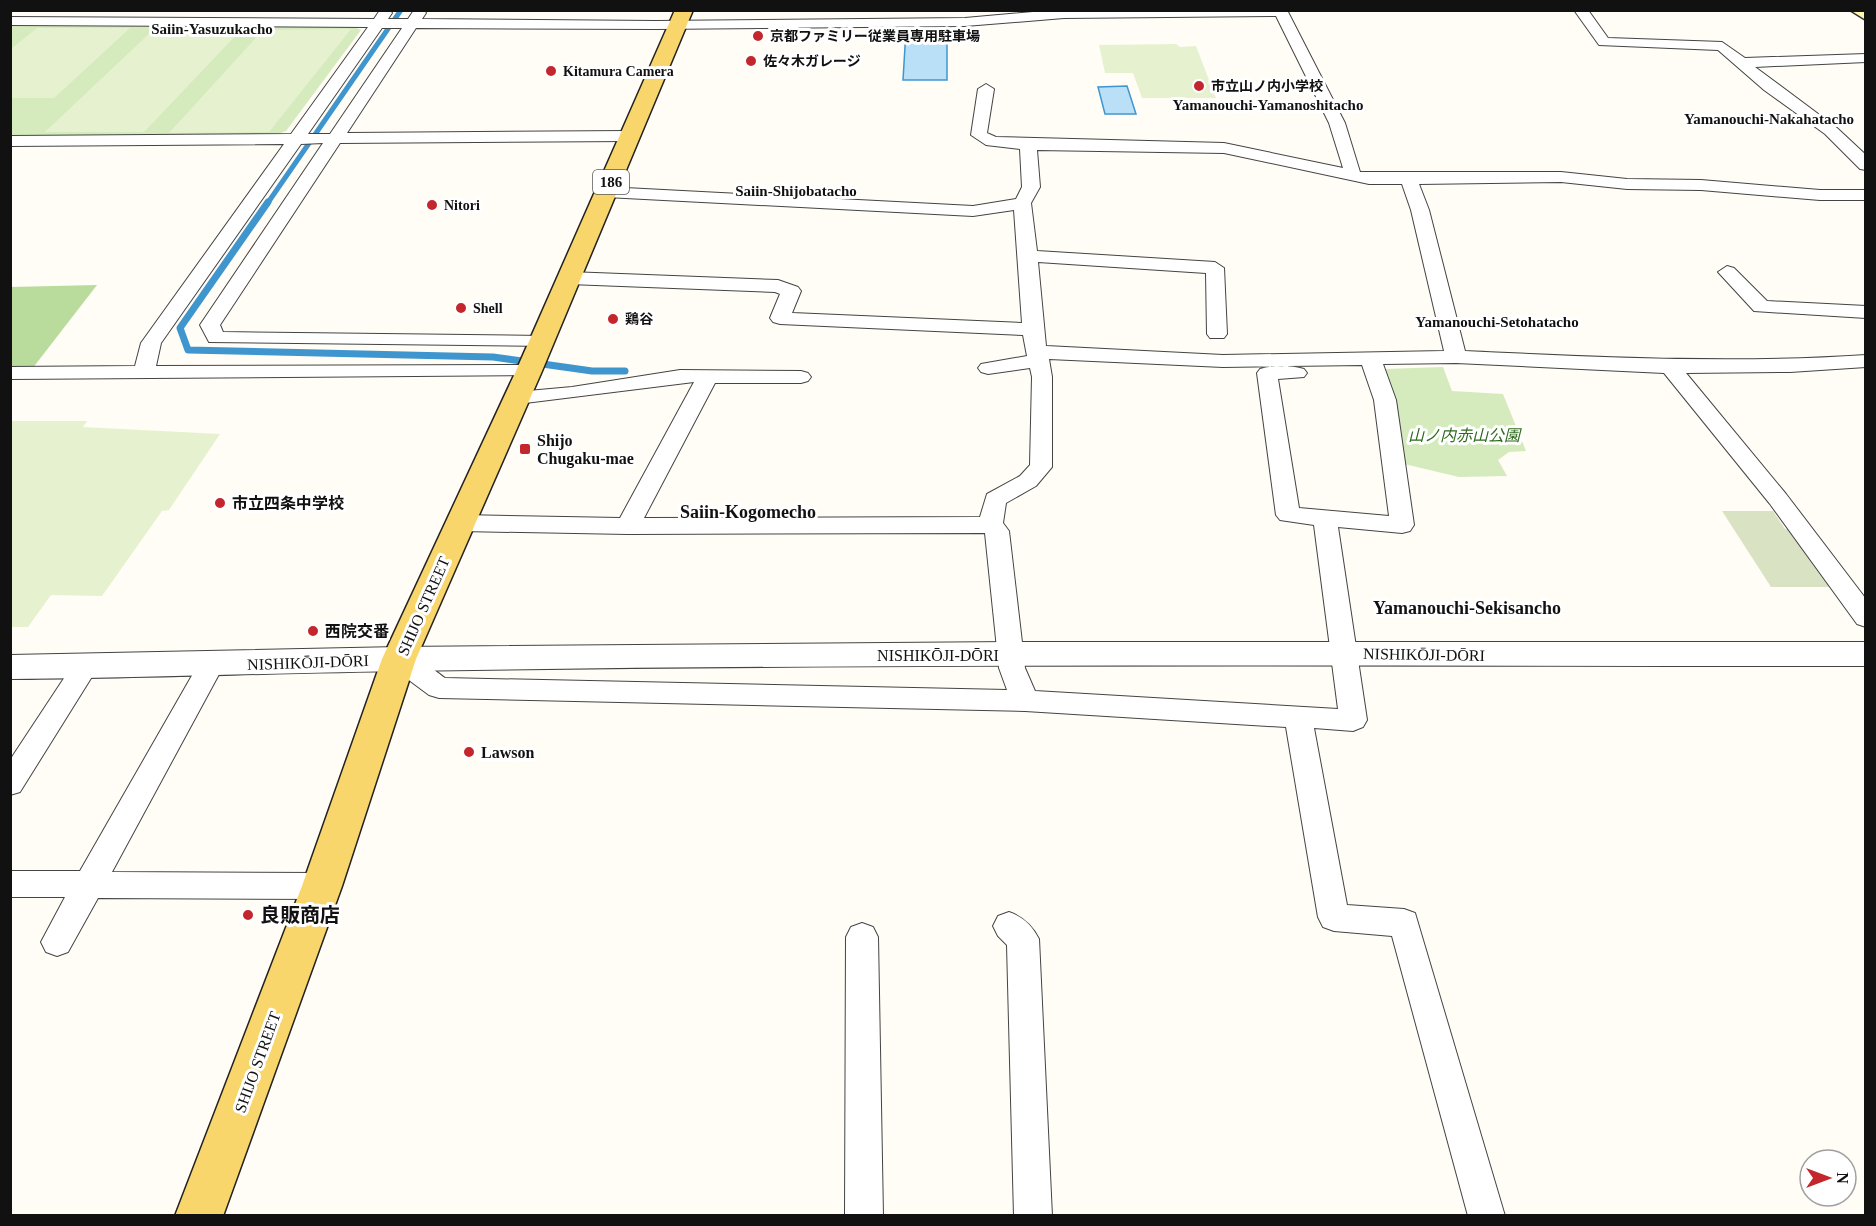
<svg xmlns="http://www.w3.org/2000/svg" width="1876" height="1226" viewBox="0 0 1876 1226" font-family="'Times New Roman','Noto Sans JP',serif">
	<style>
		.green { fill: #d5ebbd }
		.forest { fill: #b9dc9c }
		.cemetery { fill: #d9e3c4 }
		.pitch { fill: #e6f2cf }
		.water { fill: #b9e0f7; stroke: #3f96cf; stroke-width: 1.5 }
		.lines { fill: none; stroke-linecap: round; stroke-linejoin: round }
		.stream-far1 { stroke: #3f96cf; stroke-width: 5 }
		.stream { stroke: #3f96cf; stroke-width: 7 }
		.minor-casing { stroke: #444; stroke-width: 2 }
		.tertiary-casing { stroke: #444; stroke-width: 2 }
		.secondary-casing { stroke: #333; stroke-width: 3 }
		.primary-casing { stroke: #222; stroke-width: 3 }
		.minor { fill: #fff; fill-rule: evenodd }
		.tertiary { fill: #fff; fill-rule: evenodd }
		.secondary { fill: #fff6b0; fill-rule: evenodd }
		.primary { fill: #f9d66b; fill-rule: evenodd }
		.poi-dot { fill: #c4262e; stroke: #fff; stroke-width: 2 }
		.labels { text-anchor: middle; stroke-width: 6; stroke-linejoin: round; paint-order: stroke }
		.far-poi-label { font-size: 14px; font-weight: bold; fill: #111; stroke: #fff; text-anchor: start }
		.far-neighbourhood-label { font-size: 15px; font-weight: bold; fill: #111; stroke: #fff }
		.shield { fill: #fff; stroke: #585858; stroke-width: 1.5 }
		.shield-label { font-size: 15px; font-weight: bold; fill: #111 }
		.park-label { font-size: 16px; font-style: italic; fill: #2f6b1f; stroke: #fff }
		.poi-label { font-size: 16px; font-weight: bold; fill: #111; stroke: #fff; text-anchor: start }
		.street-label { font-size: 16px; fill: #111; stroke: #fff }
		.neighbourhood-label { font-size: 18px; font-weight: bold; fill: #111; stroke: #fff }
		.near-poi-label { font-size: 20px; font-weight: bold; fill: #111; stroke: #fff; text-anchor: start }
	</style>
	<rect width="100%" height="100%" fill="#fffdf5"/>
	<!-- green -->
	<path class="green" d="M 11,24 L 355,27 L 361,30 L 286,131 L 273,136 L 11,136 Z
		M 1443,367 L 1452,391 L 1503,394 L 1526,451 L 1509,452 L 1498,460 L 1507,476 L 1459,477 L 1400,463 L 1385,369 Z"/>
	<!-- forest -->
	<path class="forest" d="M 97,285 L 32,369 L 11,369 L 10,287 Z"/>
	<!-- cemetery -->
	<path class="cemetery" d="M 1722,511 L 1773,511 L 1785,529 L 1794,530 L 1834,587 L 1771,587 Z"/>
	<!-- pitch -->
	<path class="pitch" d="M 37,28 L 130,28 L 54,98 L 11,98 L 11,49 Z
		M 242,29 L 144,132 L 45,132 L 153,30 Z
		M 351,29 L 269,132 L 169,133 L 263,30 Z
		M 1176,44 L 1180,47 L 1196,46 L 1216,98 L 1142,98 L 1133,73 L 1105,73 L 1099,45 Z
		M 11,421 L 87,421 L 83,427 L 220,434 L 169,510 L 162,511 L 102,596 L 51,595 L 28,627 L 11,627 Z"/>
	<!-- water -->
	<path class="water" d="M 906,30 L 947,30 L 947,80 L 903,80 Z
		M 1127,86 L 1136,114 L 1105,114 L 1098,87 Z"/>
	<g class="lines">
		<!-- stream-far1 -->
		<path class="stream-far1" d="M 267,204 L 401,10"/>
		<!-- stream -->
		<path class="stream" d="M 268,202 L 180,328 L 188,350 L 493,357 L 592,371 L 625,371"/>
		<!-- minor casing -->
		<g class="minor-casing">
			<path id="minor" d="M 380,10 L 390,10 L 392,13 L 388,19 L 408,19 L 414,10 L 424,10 L 426,13 L 422,19 L 656,21 L 965,18 L 1055,10 L 1287,10 L 1345,123 L 1360,172 L 1561,172 L 1627,179 L 1701,180 L 1820,190 L 1866,190 L 1866,200 L 1820,200 L 1701,190 L 1627,189 L 1561,182 L 1419,184 L 1429,210 L 1465,351 C 1599,357 1731,364 1866,355 L 1866,367 L 1790,372 L 1686,373 L 1786,494 L 1866,599 L 1866,627 L 1857,624 L 1770,504 L 1664,373 L 1456,363 L 1383,364 L 1396,400 L 1414,525 L 1410,531 L 1402,533 L 1338,527 L 1367,720 L 1363,727 L 1353,731 L 1314,728 L 1347,905 L 1404,909 L 1415,913 L 1505,1216 L 1468,1216 L 1392,936 L 1334,931 L 1323,927 L 1318,917 L 1286,727 L 1025,711 L 439,698 L 429,695 L 390,666 L 386,659 L 390,652 C 410,646 429,667 445,678 L 1007,690 L 999,668 L 985,533 L 628,534 L 461,531 L 453,529 L 449,523 L 453,517 L 461,515 L 620,518 L 694,382 L 517,404 L 509,403 L 506,398 L 509,393 L 517,392 L 572,387 L 680,370 L 801,371 L 808,373 L 811,377 L 808,381 L 801,383 L 715,383 L 644,518 L 980,517 L 987,494 L 1020,476 L 1030,465 L 1032,377 L 1030,368 L 988,374 L 981,372 L 978,368 L 981,364 L 1027,356 L 1023,335 L 780,324 L 773,322 L 770,318 L 780,294 L 775,292 L 569,284 L 559,278 L 569,272 L 778,280 L 798,287 L 801,291 L 792,313 L 1022,323 L 1014,210 L 973,216 L 606,197 L 597,192 L 606,187 L 973,206 L 1016,199 L 1022,187 L 1020,149 L 986,145 L 971,135 L 978,89 L 986,84 L 994,89 L 987,133 L 996,137 L 1224,143 L 1343,168 L 1329,123 L 1276,16 L 1064,18 L 965,26 L 656,29 L 416,28 L 347,133 L 630,131 L 638,136 L 630,141 L 340,143 L 220,325 L 223,332 L 542,336 L 549,338 L 552,342 L 549,346 L 209,342 L 200,325 L 323,143 L 301,144 L 161,343 L 156,366 L 529,365 L 536,367 L 539,371 L 536,375 L 10,379 L 10,367 L 135,366 L 141,343 L 284,144 L 10,146 L 10,136 L 291,134 L 368,27 L 10,25 L 10,17 L 374,19 ZM 382,28 L 402,28 L 330,134 L 308,134 ZM 1037,150 L 1224,153 L 1369,184 L 1402,184 L 1411,210 L 1444,351 L 1223,355 L 1046,346 L 1038,262 L 1206,273 L 1207,334 L 1210,338 L 1224,338 L 1227,334 L 1224,268 L 1215,262 L 1037,251 L 1031,203 L 1040,187 ZM 1049,359 L 1223,367 L 1362,365 L 1374,400 L 1389,516 L 1299,508 L 1278,379 L 1304,377 L 1307,373 L 1304,369 C 1291,365 1273,365 1260,369 L 1257,373 L 1276,515 L 1280,520 L 1314,525 L 1338,709 L 1035,691 L 1025,668 L 1009,531 L 1003,523 L 1006,503 L 1036,486 L 1052,467 L 1052,377 Z
				M 1574,10 L 1588,10 L 1608,38 L 1722,42 L 1745,58 L 1866,54 L 1866,62 L 1755,67 L 1837,128 L 1866,155 L 1866,170 L 1860,169 L 1825,134 L 1764,90 L 1718,50 L 1599,45 Z
				M 1727,266 L 1734,268 L 1767,301 L 1866,306 L 1866,318 L 1754,311 L 1718,272 Z
				M 211,655 L 220,658 L 224,665 L 112,872 L 322,873 L 333,877 L 337,886 L 333,895 L 322,899 L 98,898 L 68,952 L 57,956 L 46,952 L 41,942 L 65,897 L 10,897 L 10,871 L 80,871 L 202,658 Z
				M 85,657 L 94,660 L 98,667 L 20,792 L 10,795 L 10,760 L 76,660 Z
				M 1009,912 C 1023,917 1032,925 1039,939 L 1052,1216 L 1014,1216 L 1007,945 L 998,936 L 993,926 L 998,916 Z
				M 862,923 L 873,927 L 878,937 L 883,1216 L 845,1216 L 846,937 L 851,927 Z"/>
		</g>
		<!-- tertiary casing -->
		<g class="tertiary-casing">
			<path id="tertiary" d="M 1011,642 L 1866,642 L 1866,666 C 1378,666 890,663 402,671 C 271,673 141,678 10,679 L 10,655 L 399,647 Z"/>
		</g>
		<!-- secondary casing -->
		<g class="secondary-casing">
			<path id="secondary" d="M 1850,10 L 1866,10 L 1866,20 Z"/>
		</g>
		<!-- primary casing -->
		<g class="primary-casing">
			<path id="primary" d="M 675,10 L 693,10 L 542,371 L 416,659 L 342,886 L 223,1216 L 175,1216 L 302,886 L 382,659 L 516,371 Z"/>
		</g>
		<!-- minor -->
		<use href="#minor" class="minor"/>
		<!-- tertiary -->
		<use href="#tertiary" class="tertiary"/>
		<!-- secondary -->
		<use href="#secondary" class="secondary"/>
		<!-- primary -->
		<use href="#primary" class="primary"/>
	</g>
	<!-- markers -->
	<g class="poi-dot">
		<circle cx="758" cy="36" r="6"/>
		<circle cx="751" cy="61" r="6"/>
		<circle cx="551" cy="71" r="6"/>
		<circle cx="1199" cy="86" r="6"/>
		<circle cx="432" cy="205" r="6"/>
		<circle cx="461" cy="308" r="6"/>
		<circle cx="613" cy="319" r="6"/>
		<rect x="519" y="443" width="12" height="12" rx="3"/>
		<circle cx="220" cy="503" r="6"/>
		<circle cx="313" cy="631" r="6"/>
		<circle cx="469" cy="752" r="6"/>
		<circle cx="248" cy="915" r="6"/>
	</g>
	<g class="labels">
		<!-- far-poi labels -->
		<g class="far-poi-label">
			<text x="770" y="41">京都ファミリー従業員専用駐車場</text>
			<text x="763" y="66">佐々木ガレージ</text>
			<text x="563" y="76">Kitamura Camera</text>
			<text x="1211" y="91">市立山ノ内小学校</text>
			<text x="444" y="210">Nitori</text>
			<text x="473" y="313">Shell</text>
			<text x="625" y="324">鶏谷</text>
		</g>
		<!-- far-neighbourhood labels -->
		<g class="far-neighbourhood-label">
			<text x="212" y="34">Saiin-Yasuzukacho</text>
			<text x="1268" y="110">Yamanouchi-Yamanoshitacho</text>
			<text x="1769" y="124">Yamanouchi-Nakahatacho</text>
			<text x="796" y="196">Saiin-Shijobatacho</text>
			<text x="1497" y="327">Yamanouchi-Setohatacho</text>
		</g>
		<!-- shield labels -->
		<rect class="shield" x="593" y="170" width="36" height="24" rx="4.5"/>
		<g class="shield-label">
			<text x="611" y="187">186</text>
		</g>
		<!-- park labels -->
		<g class="park-label">
			<text x="1464" y="441">山ノ内赤山公園</text>
		</g>
		<!-- poi labels -->
		<g class="poi-label">
			<text x="537" y="446">Shijo<tspan x="537" dy="18">Chugaku-mae</tspan></text>
			<text x="232" y="509">市立四条中学校</text>
			<text x="325" y="637">西院交番</text>
			<text x="481" y="758">Lawson</text>
		</g>
		<!-- street labels -->
		<g class="street-label">
			<text transform="translate(423 606) rotate(-66)" y="6">SHIJO STREET</text>
			<text transform="translate(1424 654) rotate(1)" y="6">NISHIKŌJI-DŌRI</text>
			<text x="938" y="661">NISHIKŌJI-DŌRI</text>
			<text transform="translate(308 662) rotate(-2)" y="6">NISHIKŌJI-DŌRI</text>
			<text transform="translate(257 1062) rotate(-70)" y="6">SHIJO STREET</text>
		</g>
		<!-- neighbourhood labels -->
		<g class="neighbourhood-label">
			<text x="748" y="518">Saiin-Kogomecho</text>
			<text x="1467" y="614">Yamanouchi-Sekisancho</text>
		</g>
		<!-- near-poi labels -->
		<g class="near-poi-label">
			<text x="260" y="922">良販商店</text>
		</g>
	</g>
	<!-- border -->
	<rect width="1876" height="1226" fill="none" stroke="#111111" stroke-width="24"/>
	<!-- north arrow -->
	<g transform="translate(1828 1178) rotate(90)"><circle r="28" fill="#ffffff" stroke="#a0a0a0" stroke-width="1.5"/>
	<path d="M0-4.5L10 22L0 15L-10 22Z" fill="#c4262e"/>
	<text y="-9" font-size="16" font-weight="bold" text-anchor="middle" fill="#111111">N</text>
	</g>
</svg>
